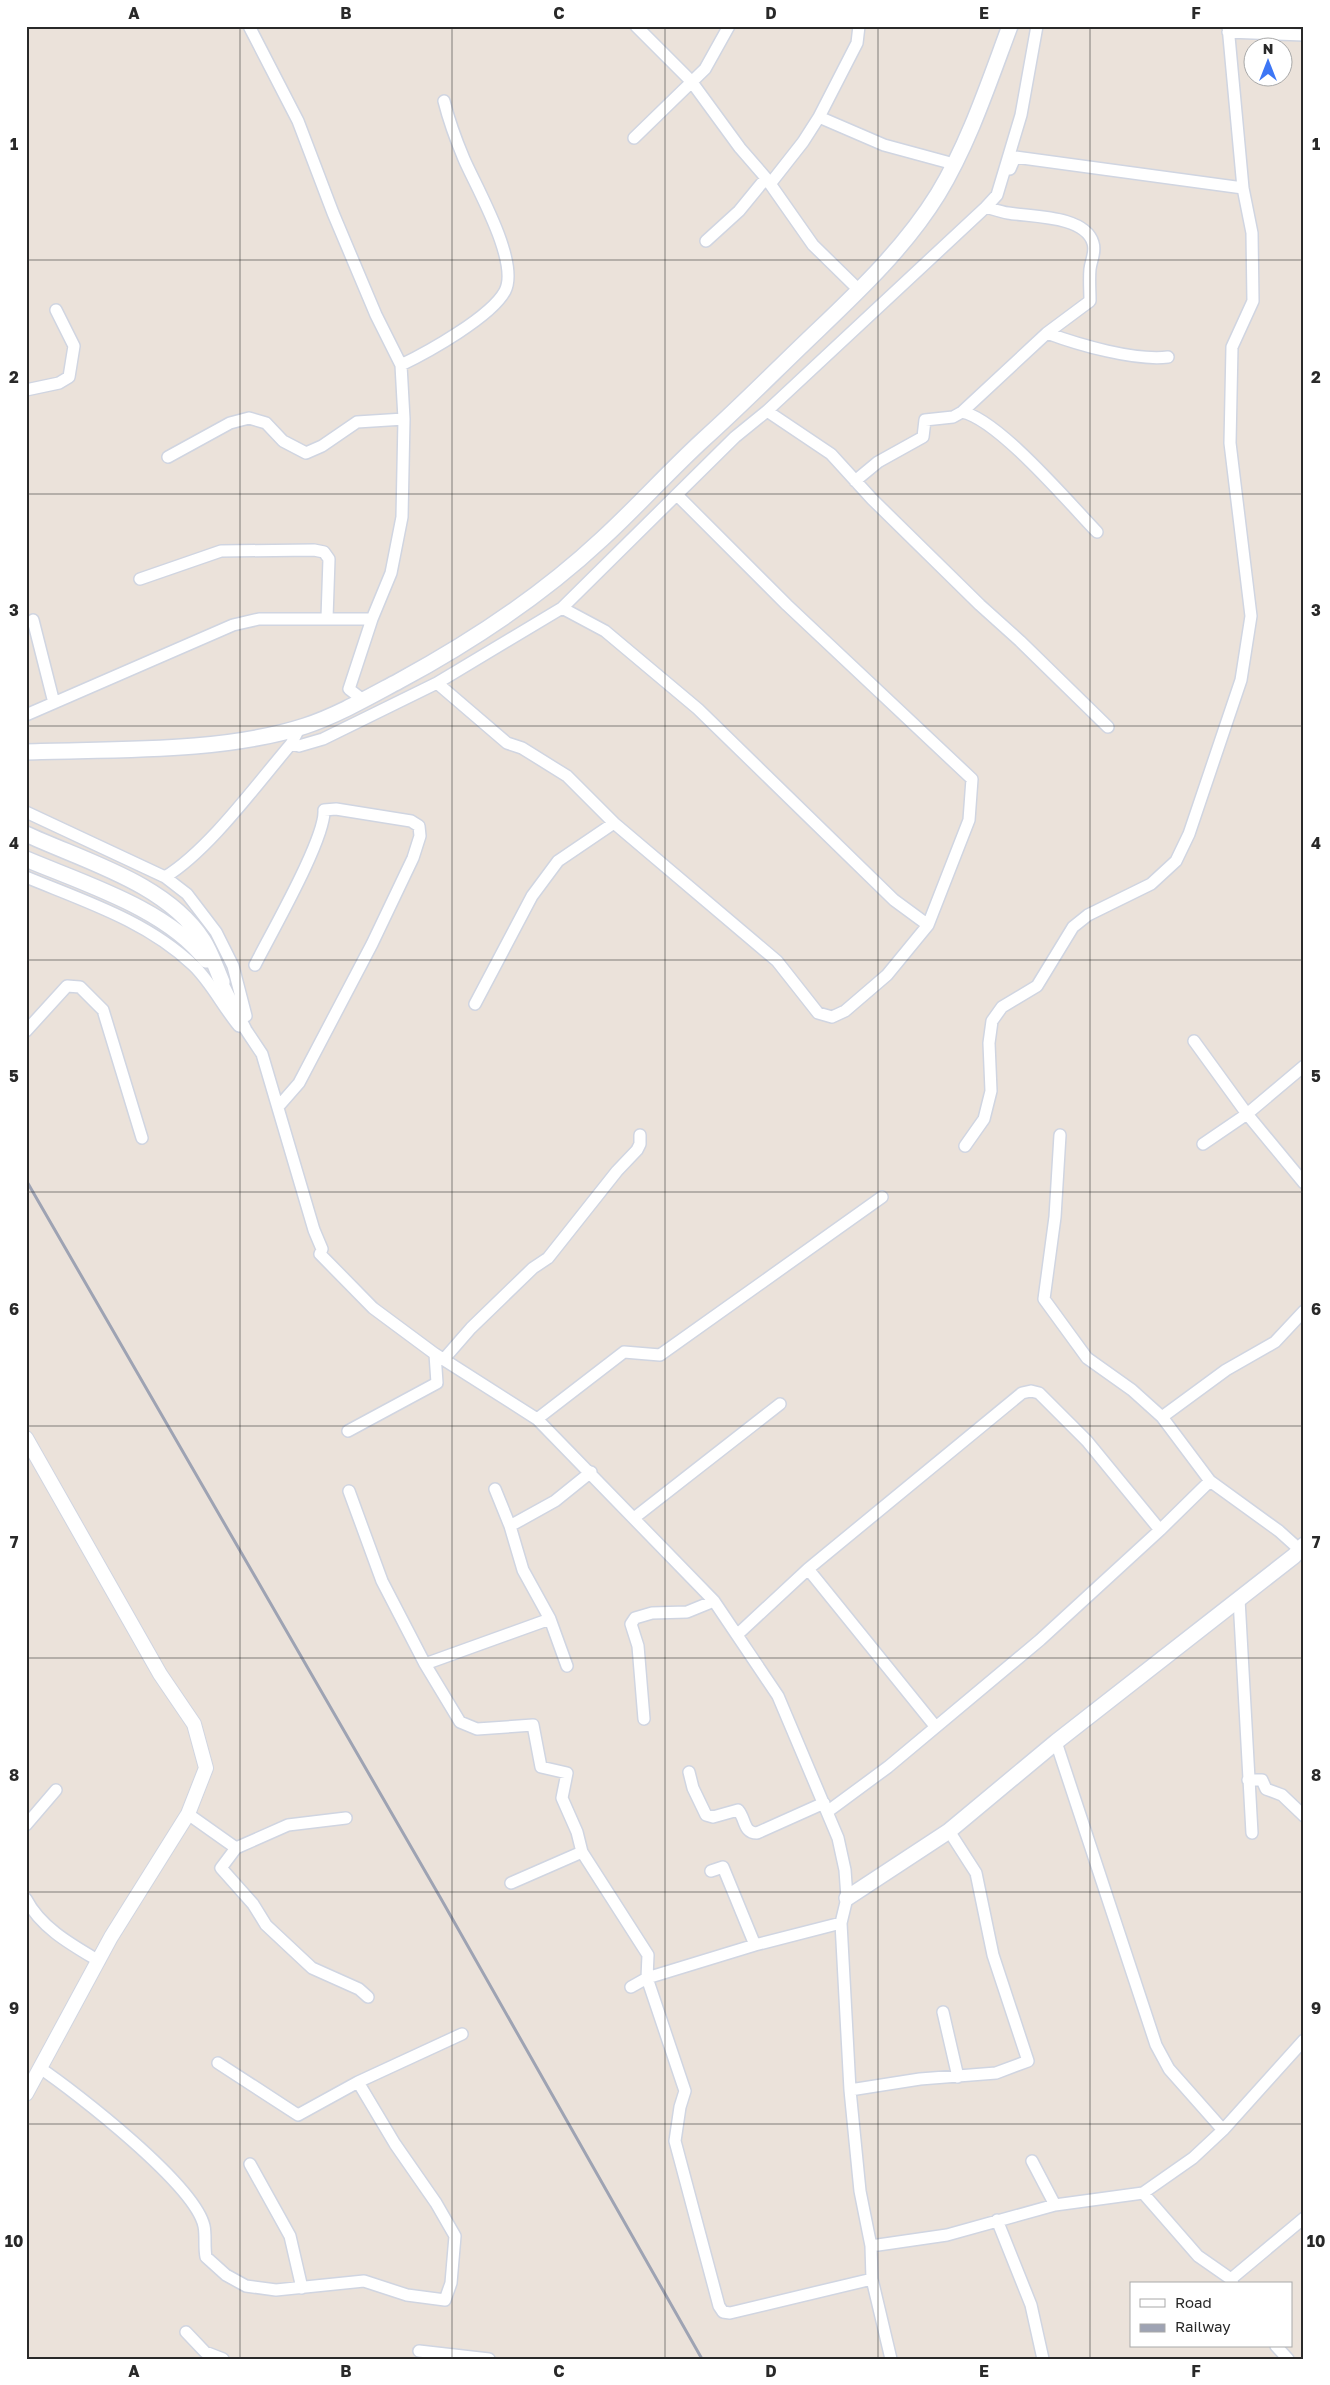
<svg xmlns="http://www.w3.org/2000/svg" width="1330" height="2385" viewBox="0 0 1330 2385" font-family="'Golos Text',sans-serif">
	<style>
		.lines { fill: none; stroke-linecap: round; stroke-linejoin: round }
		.minor-casing { stroke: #d0d5e1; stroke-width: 14 }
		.tertiary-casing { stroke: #d0d5e1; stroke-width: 16 }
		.secondary-casing { stroke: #d0d5e1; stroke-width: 18 }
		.minor { stroke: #fff; stroke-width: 11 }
		.tertiary { stroke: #fff; stroke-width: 14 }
		.secondary { stroke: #fff; stroke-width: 15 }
		.rail { stroke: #9ea3b3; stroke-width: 3 }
		.grid { fill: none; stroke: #292929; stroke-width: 1; stroke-opacity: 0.55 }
		.neatline { fill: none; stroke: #292929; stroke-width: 2 }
		.grid-label { font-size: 16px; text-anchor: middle; font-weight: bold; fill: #292929 }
	</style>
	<rect width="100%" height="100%" fill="#ebe2da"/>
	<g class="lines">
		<!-- minor casing -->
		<g class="minor-casing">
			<path id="minor" d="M 249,26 L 298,121 L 333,213 L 376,315 L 401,365 L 404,419 L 402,517 L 391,573 L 372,619 L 349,689 L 363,700
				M 636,26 L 691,81 L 740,148 L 766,178 L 813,245 L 860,291
				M 1228,32 L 1304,35
				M 819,117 L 884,145 L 954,164
				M 634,138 L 705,69 L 729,26
				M 1010,169 L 1015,157 L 1243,188
				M 770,184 L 803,142 L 819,117 L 857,43 L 859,26
				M 706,241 L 739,211 L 766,178
				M 1047,333 C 1079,345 1135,361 1168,357
				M 401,365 C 428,352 491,317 505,291 C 520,262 476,187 464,159 C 456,140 449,121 444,101
				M 26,390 L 59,383 L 69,377 L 74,346 L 56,310
				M 767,411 L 831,454 L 872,499 L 980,605 L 1020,641 L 1108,727
				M 962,412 C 998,419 1069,503 1097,532
				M 168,457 L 230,423 L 249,418 L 266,423 L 283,441 L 306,453 L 322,446 L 357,422 L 404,419
				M 855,481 L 878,462 L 923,437 L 925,420 L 953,417 L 962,412 L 1047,333 L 1090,301 C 1090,290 1089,280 1090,269 C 1091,260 1096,252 1093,243 C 1085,215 1030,217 1008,213 C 1001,212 993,209 986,207
				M 140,579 L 221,551 L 314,550 L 324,552 L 329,559 L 327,618
				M 562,608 L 605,631 L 698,709 L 894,900 L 928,925
				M 33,620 L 54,703
				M 437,683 L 507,743 L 522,748 L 567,776 L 614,823 L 777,961 L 818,1013 L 832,1017 L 845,1011 L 887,975 L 928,925 L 969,820 L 972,779 L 787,605 L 677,495
				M 26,715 L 233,625 L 259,619 L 372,619
				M 300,727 L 291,744 L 299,746 L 323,739 L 437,683 L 562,608 L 735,437 L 767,411 L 986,207 L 997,195 L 1021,115 L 1037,26
				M 26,812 L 165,877 L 187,894 L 216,932 L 233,966 L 246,1016
				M 26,877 C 84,901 147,921 193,965 C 211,982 223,1007 239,1026
				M 165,877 C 209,850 256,785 291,744
				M 255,965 C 270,935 326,838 324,810 L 336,809 L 411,821 L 419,826 L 420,836 L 413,858 L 372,944 L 299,1083 L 278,1107
				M 222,982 L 246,1030 L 262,1054 L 314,1230 L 322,1249 L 320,1254 L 373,1308 L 435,1354 L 537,1419 L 714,1601 L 778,1696 L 838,1838 L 845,1870 L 847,1898 L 841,1923 L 850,2090 L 860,2191 L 871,2246 L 872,2279 L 891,2359
				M 475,1004 L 532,896 L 558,861 L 614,823
				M 26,1031 L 67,986 L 80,987 L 103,1010 L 142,1138
				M 1194,1041 L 1247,1114 L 1304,1183
				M 1060,1135 L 1055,1217 L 1044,1299 L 1087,1358 L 1132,1390 L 1162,1417 L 1210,1481 L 1279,1531 L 1299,1549
				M 1203,1144 L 1247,1114 L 1304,1066
				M 965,1146 L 984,1119 L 991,1091 L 989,1043 L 992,1021 L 1002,1007 L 1037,986 L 1073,927 L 1088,915 L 1151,884 L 1176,861 L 1189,834 L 1241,680 L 1251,616 L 1230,443 L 1232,347 L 1253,301 L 1252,233 L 1243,188 L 1228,26
				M 444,1359 L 471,1328 L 533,1268 L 548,1258 L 617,1171 L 637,1150 L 640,1144 L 640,1135
				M 1162,1417 L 1226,1370 L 1275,1342 L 1304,1311
				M 537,1419 L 624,1352 L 660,1355 L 882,1197
				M 348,1431 L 437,1383 L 435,1354
				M 495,1489 L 510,1526 L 523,1570 L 550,1619 L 567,1666
				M 349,1491 L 382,1581 L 425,1664 L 460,1722 L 477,1729 L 533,1725 L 541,1767 L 567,1773 L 562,1798 L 577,1832 L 582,1852 L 648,1955 L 647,1978 L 631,1987
				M 634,1518 L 780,1404
				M 510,1526 L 555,1501 L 591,1472
				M 808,1569 L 935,1726
				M 1239,1599 L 1252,1833
				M 738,1634 L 808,1569 L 1022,1393 L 1031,1391 L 1039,1393 L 1087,1441 L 1160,1530
				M 425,1664 L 550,1619
				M 644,1719 L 638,1646 L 631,1624 L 635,1618 L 652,1613 L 687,1612 L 714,1601
				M 1056,1742 L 1156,2045 L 1169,2069 L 1223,2130
				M 689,1772 L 693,1788 L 706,1815 L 713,1817 L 738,1810 C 746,1819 743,1833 757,1833 L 824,1803
				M 1248,1780 L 1262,1780 L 1266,1789 L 1282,1795 L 1304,1816
				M 827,1812 L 888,1767 L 1040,1640 L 1160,1530 L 1210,1481
				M 188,1814 L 236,1848 L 288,1825 L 346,1818
				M 26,1825 L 56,1790
				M 236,1848 L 221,1868 L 253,1904 L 266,1925 L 312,1968 L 359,1989 L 368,1997
				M 711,1871 L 723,1867 L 755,1945
				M 511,1883 L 582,1852
				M 26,1899 C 41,1928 72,1945 99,1961
				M 841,1923 L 755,1945 L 647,1978 L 685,2091 L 680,2107 L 675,2141 L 719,2306 L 723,2312 L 730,2313 L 872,2279
				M 943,2012 L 958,2077
				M 218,2063 L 298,2115 L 358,2082 L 462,2034
				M 40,2068 C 77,2093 195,2185 204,2226 C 206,2235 204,2247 206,2257 L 226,2275 L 246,2286 L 276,2290 L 364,2281 L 407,2295 L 445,2300 L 451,2283 L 455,2236 L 436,2203 L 395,2144 L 358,2082
				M 850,2090 L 920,2079 L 996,2073 L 1028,2061 L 993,1955 L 976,1873 L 949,1831
				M 1032,2161 L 1055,2205
				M 250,2164 L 290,2236 L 302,2288
				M 1143,2193 L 1198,2256 L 1231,2279 L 1233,2284
				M 997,2220 L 1031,2305 L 1043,2359
				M 871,2246 L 947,2235 L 1055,2205 L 1143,2193 L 1193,2158 L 1223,2130 L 1304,2040
				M 1231,2279 L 1304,2218
				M 186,2332 L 205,2352 L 223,2359
				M 1276,2346 L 1288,2359
				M 419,2351 L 489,2359"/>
		</g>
		<!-- tertiary casing -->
		<g class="tertiary-casing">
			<path id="tertiary" d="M 26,1438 L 160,1674 L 194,1724 L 206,1768 L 188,1814 L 111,1937 L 26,2094"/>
		</g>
		<!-- secondary casing -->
		<g class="secondary-casing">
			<path id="secondary" d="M 26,752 C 114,749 222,753 305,726 C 338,715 369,697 399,681 C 473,641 540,597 602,539 C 637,507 669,471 704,439 C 743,404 779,367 817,331 C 861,289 906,246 938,194 C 969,143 989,82 1010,26
				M 26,834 C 84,861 166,883 203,940 C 211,952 216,968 222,982
				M 26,859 C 85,884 167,909 206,960
				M 847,1898 L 949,1831 L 1056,1742 L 1294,1556 L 1304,1545"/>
		</g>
		<!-- minor -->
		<use href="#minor" class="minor"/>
		<!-- tertiary -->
		<use href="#tertiary" class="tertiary"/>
		<!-- secondary -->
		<use href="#secondary" class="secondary"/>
		<!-- rail -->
		<path class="rail" d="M 26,1180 L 440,1897 L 702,2359"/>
	</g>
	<!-- grid -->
	<path class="grid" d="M 240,26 L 240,2359M 452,26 L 452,2359M 665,26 L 665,2359M 878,26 L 878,2359M 1090,26 L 1090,2359M 26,260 L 1304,260M 26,494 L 1304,494M 26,726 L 1304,726M 26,960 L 1304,960M 26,1192 L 1304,1192M 26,1426 L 1304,1426M 26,1658 L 1304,1658M 26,1892 L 1304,1892M 26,2124 L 1304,2124"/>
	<!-- border -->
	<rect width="1330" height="2385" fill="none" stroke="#ffffff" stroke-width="55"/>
	<!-- legend -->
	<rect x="1130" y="2282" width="162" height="65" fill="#ffffff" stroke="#a9a9a9"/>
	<rect x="1140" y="2299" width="25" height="8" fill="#ffffff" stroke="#a9a9a9"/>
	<text x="1175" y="2308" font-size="15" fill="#292929">Road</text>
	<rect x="1140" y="2324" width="25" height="8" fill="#9ea3b3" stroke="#a9a9a9"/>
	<text x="1175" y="2332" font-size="15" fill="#292929">Railway</text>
	<!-- north arrow -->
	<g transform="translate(1268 62)"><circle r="24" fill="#ffffff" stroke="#a9a9a9"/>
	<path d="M0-4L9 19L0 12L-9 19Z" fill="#3d76f5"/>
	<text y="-8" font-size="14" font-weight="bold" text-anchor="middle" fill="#292929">N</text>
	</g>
	<rect x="28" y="28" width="1274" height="2330" class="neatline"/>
	<g class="grid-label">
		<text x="134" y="19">A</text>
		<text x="346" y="19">B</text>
		<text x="559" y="19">C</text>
		<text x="771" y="19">D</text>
		<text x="984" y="19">E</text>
		<text x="1196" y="19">F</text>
		<text x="14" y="150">1</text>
		<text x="1316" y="150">1</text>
		<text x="14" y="383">2</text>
		<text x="1316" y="383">2</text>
		<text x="14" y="616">3</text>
		<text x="1316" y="616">3</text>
		<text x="14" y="849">4</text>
		<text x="1316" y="849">4</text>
		<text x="14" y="1082">5</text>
		<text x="1316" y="1082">5</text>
		<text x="14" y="1315">6</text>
		<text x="1316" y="1315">6</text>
		<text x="14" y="1548">7</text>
		<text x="1316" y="1548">7</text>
		<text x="14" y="1781">8</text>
		<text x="1316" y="1781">8</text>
		<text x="14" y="2014">9</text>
		<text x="1316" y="2014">9</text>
		<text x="14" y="2247">10</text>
		<text x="1316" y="2247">10</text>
		<text x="134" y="2377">A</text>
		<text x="346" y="2377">B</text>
		<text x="559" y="2377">C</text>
		<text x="771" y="2377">D</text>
		<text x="984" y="2377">E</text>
		<text x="1196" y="2377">F</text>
	</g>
</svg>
